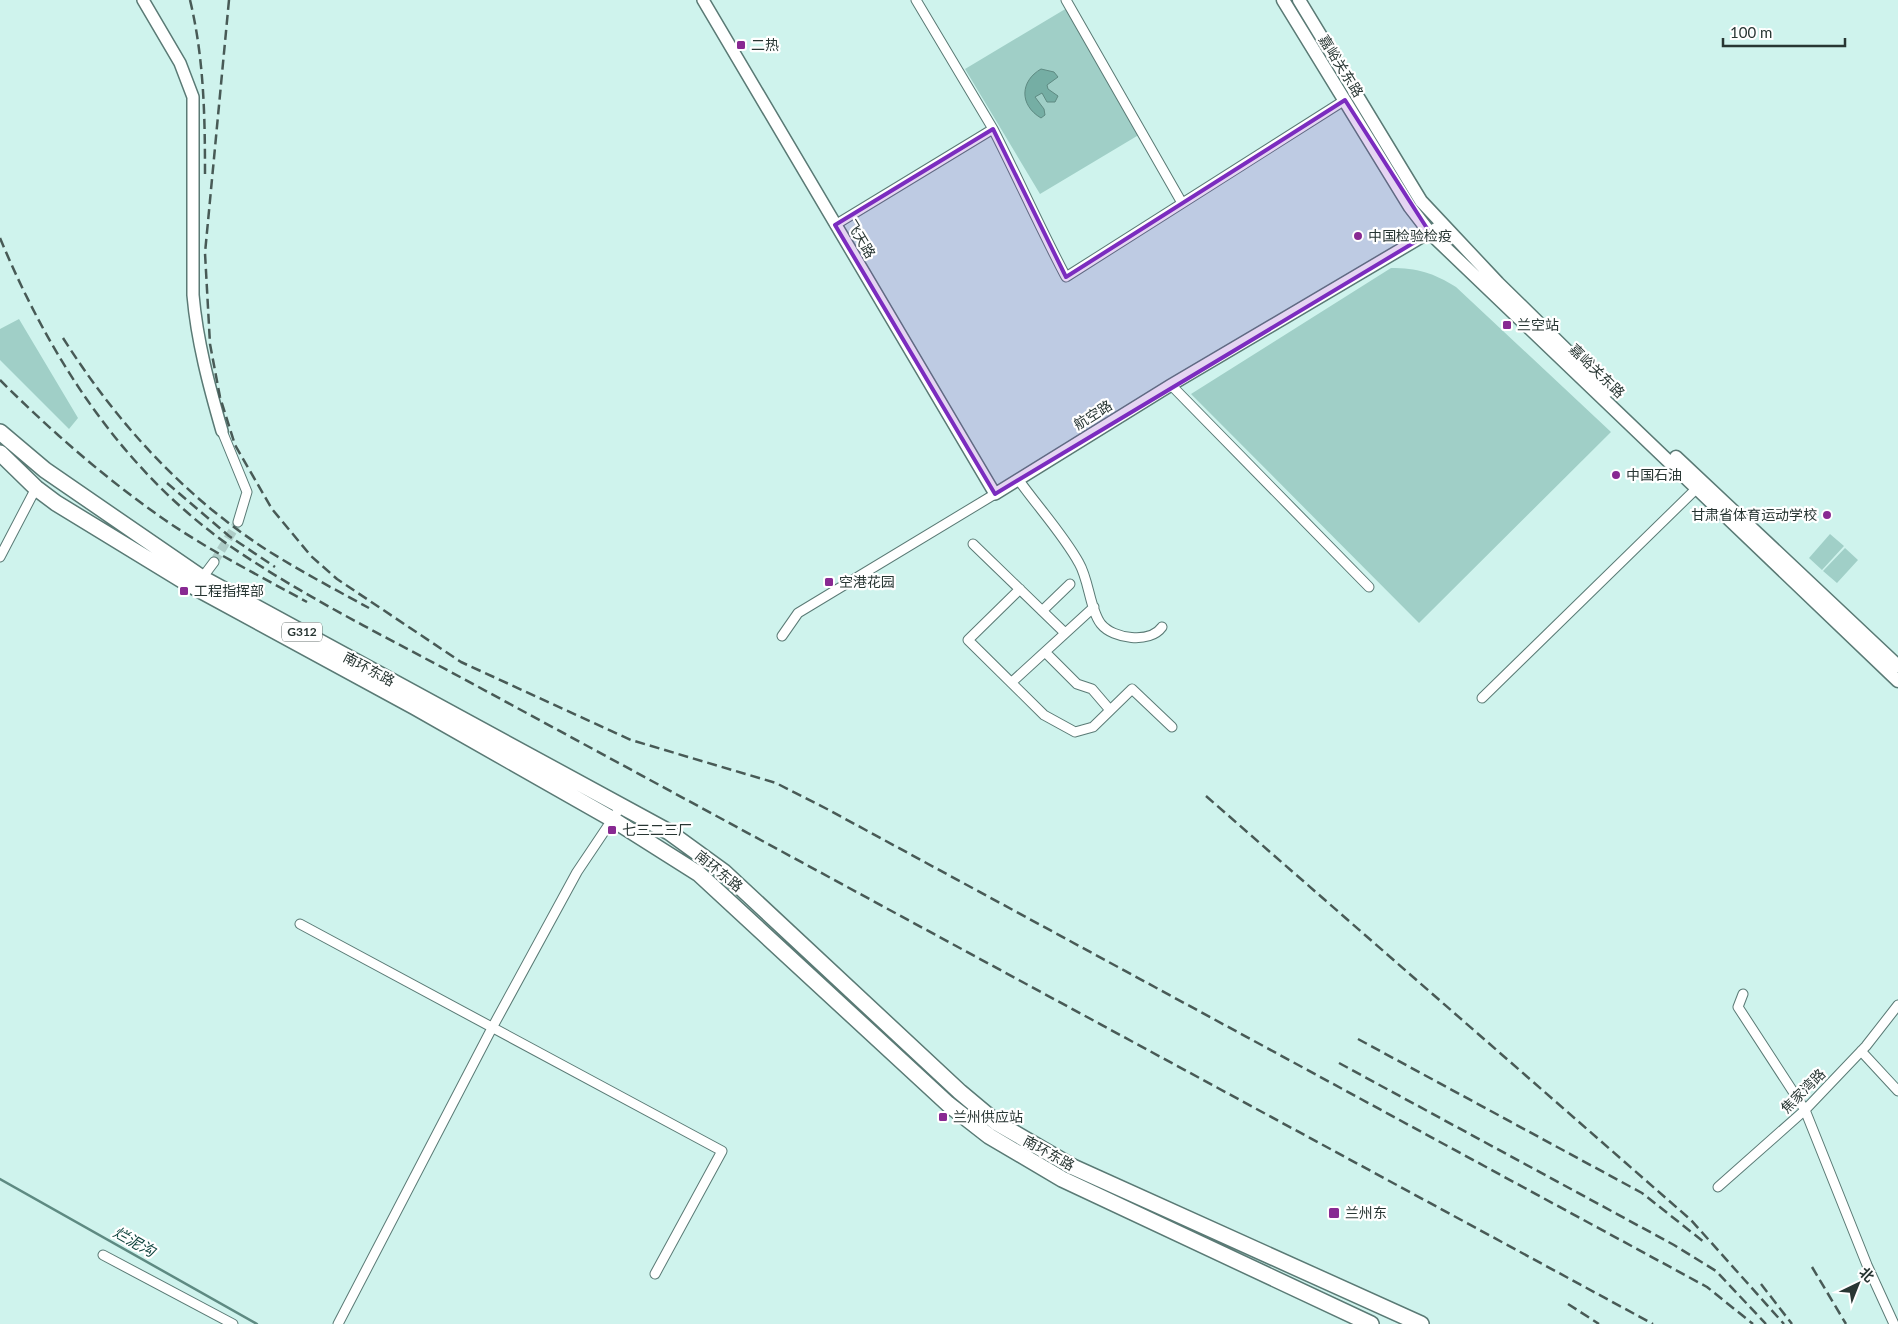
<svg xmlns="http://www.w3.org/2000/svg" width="1898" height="1324" viewBox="0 0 1898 1324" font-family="Lato,'Noto Sans SC',sans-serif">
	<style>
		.green { fill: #a0cfc7 }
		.water { fill: #75aea4; stroke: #5e8a82 }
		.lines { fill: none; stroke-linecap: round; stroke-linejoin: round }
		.stream { stroke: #5e8a82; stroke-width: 2.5 }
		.minor-tunnel { stroke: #aecdc8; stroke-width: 9; stroke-dasharray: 9 4.5; stroke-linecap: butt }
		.minor-casing { stroke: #5a7a75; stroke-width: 11 }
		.tertiary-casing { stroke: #5a7a75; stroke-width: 14 }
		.secondary-casing { stroke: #5a7a75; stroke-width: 15 }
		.trunk-casing { stroke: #5a7a75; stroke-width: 18 }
		.minor { stroke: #fff; stroke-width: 9 }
		.tertiary { stroke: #fff; stroke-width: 11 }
		.secondary { stroke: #fff; stroke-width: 12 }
		.trunk { stroke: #fff; stroke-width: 15 }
		.rail { stroke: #485a56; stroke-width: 2.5; stroke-dasharray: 10 5; stroke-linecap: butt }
		.marked { fill: #7b2cbf; fill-opacity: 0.2; stroke: #7b2cbf; stroke-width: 4; stroke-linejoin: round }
		.poi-dot { fill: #882992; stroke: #fff; stroke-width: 2 }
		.labels { text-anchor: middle; stroke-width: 4.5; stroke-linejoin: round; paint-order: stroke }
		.shield { fill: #fff; stroke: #687270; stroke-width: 1 }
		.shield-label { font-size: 12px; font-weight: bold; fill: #283633 }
		.poi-label { font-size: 14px; fill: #283633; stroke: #fff; text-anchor: start }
		.street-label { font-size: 14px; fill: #283633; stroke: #fff }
		.water-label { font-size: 15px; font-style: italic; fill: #10443e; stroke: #fff }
	</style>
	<rect width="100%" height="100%" fill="#cff3ed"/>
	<!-- green -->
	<path class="green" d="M 1067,8 L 1142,133 L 1040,194 L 965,69 Z
		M 1391,268 C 1417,268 1434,273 1456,287 L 1611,432 L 1419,623 L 1191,394 Z
		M 19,319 L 78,418 L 69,429 L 0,360 L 0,329 Z
		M 1830,534 L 1844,546 L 1822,570 L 1809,558 Z
		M 1845,548 L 1858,560 L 1837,583 L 1823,571 Z"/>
	<!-- water -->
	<path class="water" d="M 1041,69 L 1054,72 L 1058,77 L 1047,85 L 1048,89 L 1058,96 L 1055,102 L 1047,102 L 1042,93 L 1035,97 L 1044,109 L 1045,115 L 1041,118 C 1019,105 1020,81 1041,69 Z"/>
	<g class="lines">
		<!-- stream -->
		<path class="stream" d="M 0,1179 L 257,1324"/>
		<!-- minor-tunnel -->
		<path class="minor-tunnel" d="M 214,562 L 238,522"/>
		<!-- minor casing -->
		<g class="minor-casing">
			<path id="minor" d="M 1066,0 L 1182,203
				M 993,129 C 1018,178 1040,228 1066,277 L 1345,100
				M 835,225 L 993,129 L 916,0
				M 1171,385 L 1369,587
				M 222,431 L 247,492 L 238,522
				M 1018,479 C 1037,506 1063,534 1079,563 C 1089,580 1090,610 1101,624 C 1113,639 1150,644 1162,627
				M 973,544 L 1065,633
				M 0,557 L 36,488
				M 202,578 L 214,562
				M 1020,589 L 968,640 L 1044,715 L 1075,732 L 1093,727 L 1132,689 L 1172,727
				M 1042,611 L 1070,584
				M 782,636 L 798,613 L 995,494
				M 1045,652 L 1077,684 L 1092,689 L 1110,710
				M 1012,682 L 1094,607
				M 1482,698 L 1696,489
				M 300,924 L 722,1151 L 655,1274
				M 1743,994 L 1738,1007 L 1805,1110 L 1867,1265 L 1894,1324
				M 1861,1051 L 1898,1091
				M 1718,1187 L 1805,1110 L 1866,1046 L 1898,1005
				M 103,1255 L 233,1324
				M 338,1324 L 492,1028 L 577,872 L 622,805"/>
		</g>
		<!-- tertiary casing -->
		<g class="tertiary-casing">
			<path id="tertiary" d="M 143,0 L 180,63 L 193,97 L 193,295 C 197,341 209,386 222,431
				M 703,0 L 995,494 L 1171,385 L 1442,225"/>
		</g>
		<!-- secondary casing -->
		<g class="secondary-casing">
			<path id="secondary" d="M 1283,0 L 1410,207 L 1430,233 L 1898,681
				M 1299,0 L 1421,201 L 1498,283 L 1608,391
				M 1676,457 L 1898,666"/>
		</g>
		<!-- trunk casing -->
		<g class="trunk-casing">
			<path id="trunk" d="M 0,432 L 45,470 L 202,578 L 669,832 L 724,872 L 960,1092 L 997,1123 L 1073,1167 L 1421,1324
				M 0,453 L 36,488 L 56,503 L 187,583 L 415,707 L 612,819 L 699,874 L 948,1104 L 989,1136 L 1062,1179 L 1371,1324"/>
		</g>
		<!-- minor -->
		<use href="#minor" class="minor"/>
		<!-- tertiary -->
		<use href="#tertiary" class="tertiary"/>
		<!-- secondary -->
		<use href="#secondary" class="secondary"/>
		<!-- trunk -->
		<use href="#trunk" class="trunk"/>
		<!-- rail -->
		<path class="rail" d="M 190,0 C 204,58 205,116 205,176
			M 229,0 L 205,253 L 210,344 L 220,397 L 235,445 L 272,509 L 311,556 L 337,579 L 461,662 L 631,740 L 776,783 L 827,809 L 1707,1287 L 1753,1324
			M 0,238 C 50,358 122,470 230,546 C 303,596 384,636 462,678 L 1653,1324
			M 63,338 C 117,423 184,497 270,552 C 302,572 336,590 369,608
			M 0,380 C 51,431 106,479 165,520 C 210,551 260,576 307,602
			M 167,483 L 229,536 L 275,567
			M 1206,796 L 1691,1220 L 1784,1324
			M 1358,1039 L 1642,1193 L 1704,1242
			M 1339,1063 L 1674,1245 L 1716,1271 L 1766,1324
			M 1812,1267 L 1846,1324
			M 1761,1284 L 1792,1324
			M 1568,1304 L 1599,1324"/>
	</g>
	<!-- marked area -->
	<path class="marked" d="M 1345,100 L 1430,233 L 995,494 L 835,225 L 993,129 L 1066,277 Z"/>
	<!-- markers -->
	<g class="poi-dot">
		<rect x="736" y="40" width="10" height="10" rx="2.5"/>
		<circle cx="1358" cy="236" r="5"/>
		<rect x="1502" y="320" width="10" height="10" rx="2.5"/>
		<circle cx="1616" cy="475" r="5"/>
		<circle cx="1827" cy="515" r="5"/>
		<rect x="824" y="577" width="10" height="10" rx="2.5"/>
		<rect x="179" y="586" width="10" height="10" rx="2.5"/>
		<rect x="607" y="825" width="10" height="10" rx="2.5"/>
		<rect x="938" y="1112" width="10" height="10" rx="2.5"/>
		<rect x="1328" y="1207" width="12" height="12" rx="2.5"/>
	</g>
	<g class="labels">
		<!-- shield labels -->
		<rect class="shield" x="282" y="622.5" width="40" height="19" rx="4"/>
		<g class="shield-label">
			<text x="302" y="636">G312</text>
		</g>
		<!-- poi labels -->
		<g class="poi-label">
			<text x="751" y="50">二热</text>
			<text x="1368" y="241">中国检验检疫</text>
			<text x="1517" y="330">兰空站</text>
			<text x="1626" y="480">中国石油</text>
			<text x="1817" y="520" text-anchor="end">甘肃省体育运动学校</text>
			<text x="839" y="587">空港花园</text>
			<text x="194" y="596">工程指挥部</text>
			<text x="622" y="835">七三二三厂</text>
			<text x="953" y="1122">兰州供应站</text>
			<text x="1345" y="1218">兰州东</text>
		</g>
		<!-- street labels -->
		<g class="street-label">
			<text transform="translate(1341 66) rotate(58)" y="5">嘉峪关东路</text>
			<text transform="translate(861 239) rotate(59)" y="5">飞天路</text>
			<text transform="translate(1597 371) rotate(44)" y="5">嘉峪关东路</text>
			<text transform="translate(1093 415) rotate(-32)" y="5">航空路</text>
			<text transform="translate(369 669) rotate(28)" y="5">南环东路</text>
			<text transform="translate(719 871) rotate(39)" y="5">南环东路</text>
			<text transform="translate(1803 1091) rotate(-45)" y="5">焦家湾路</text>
			<text transform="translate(1049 1153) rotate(29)" y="5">南环东路</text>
		</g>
		<!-- water labels -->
		<g class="water-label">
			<text transform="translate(134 1242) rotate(29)" y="5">烂泥沟</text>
		</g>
	</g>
	<!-- north arrow -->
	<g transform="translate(1858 1284) rotate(43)" stroke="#ffffff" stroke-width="4" paint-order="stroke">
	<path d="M0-4L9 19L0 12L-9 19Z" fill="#283633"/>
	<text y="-8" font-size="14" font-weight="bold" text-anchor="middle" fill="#283633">北</text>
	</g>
	<!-- scale -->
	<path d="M1723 38v8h122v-8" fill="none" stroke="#283633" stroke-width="2.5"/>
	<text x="1730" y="38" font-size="15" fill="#283633" stroke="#ffffff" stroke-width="4" paint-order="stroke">100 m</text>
</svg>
